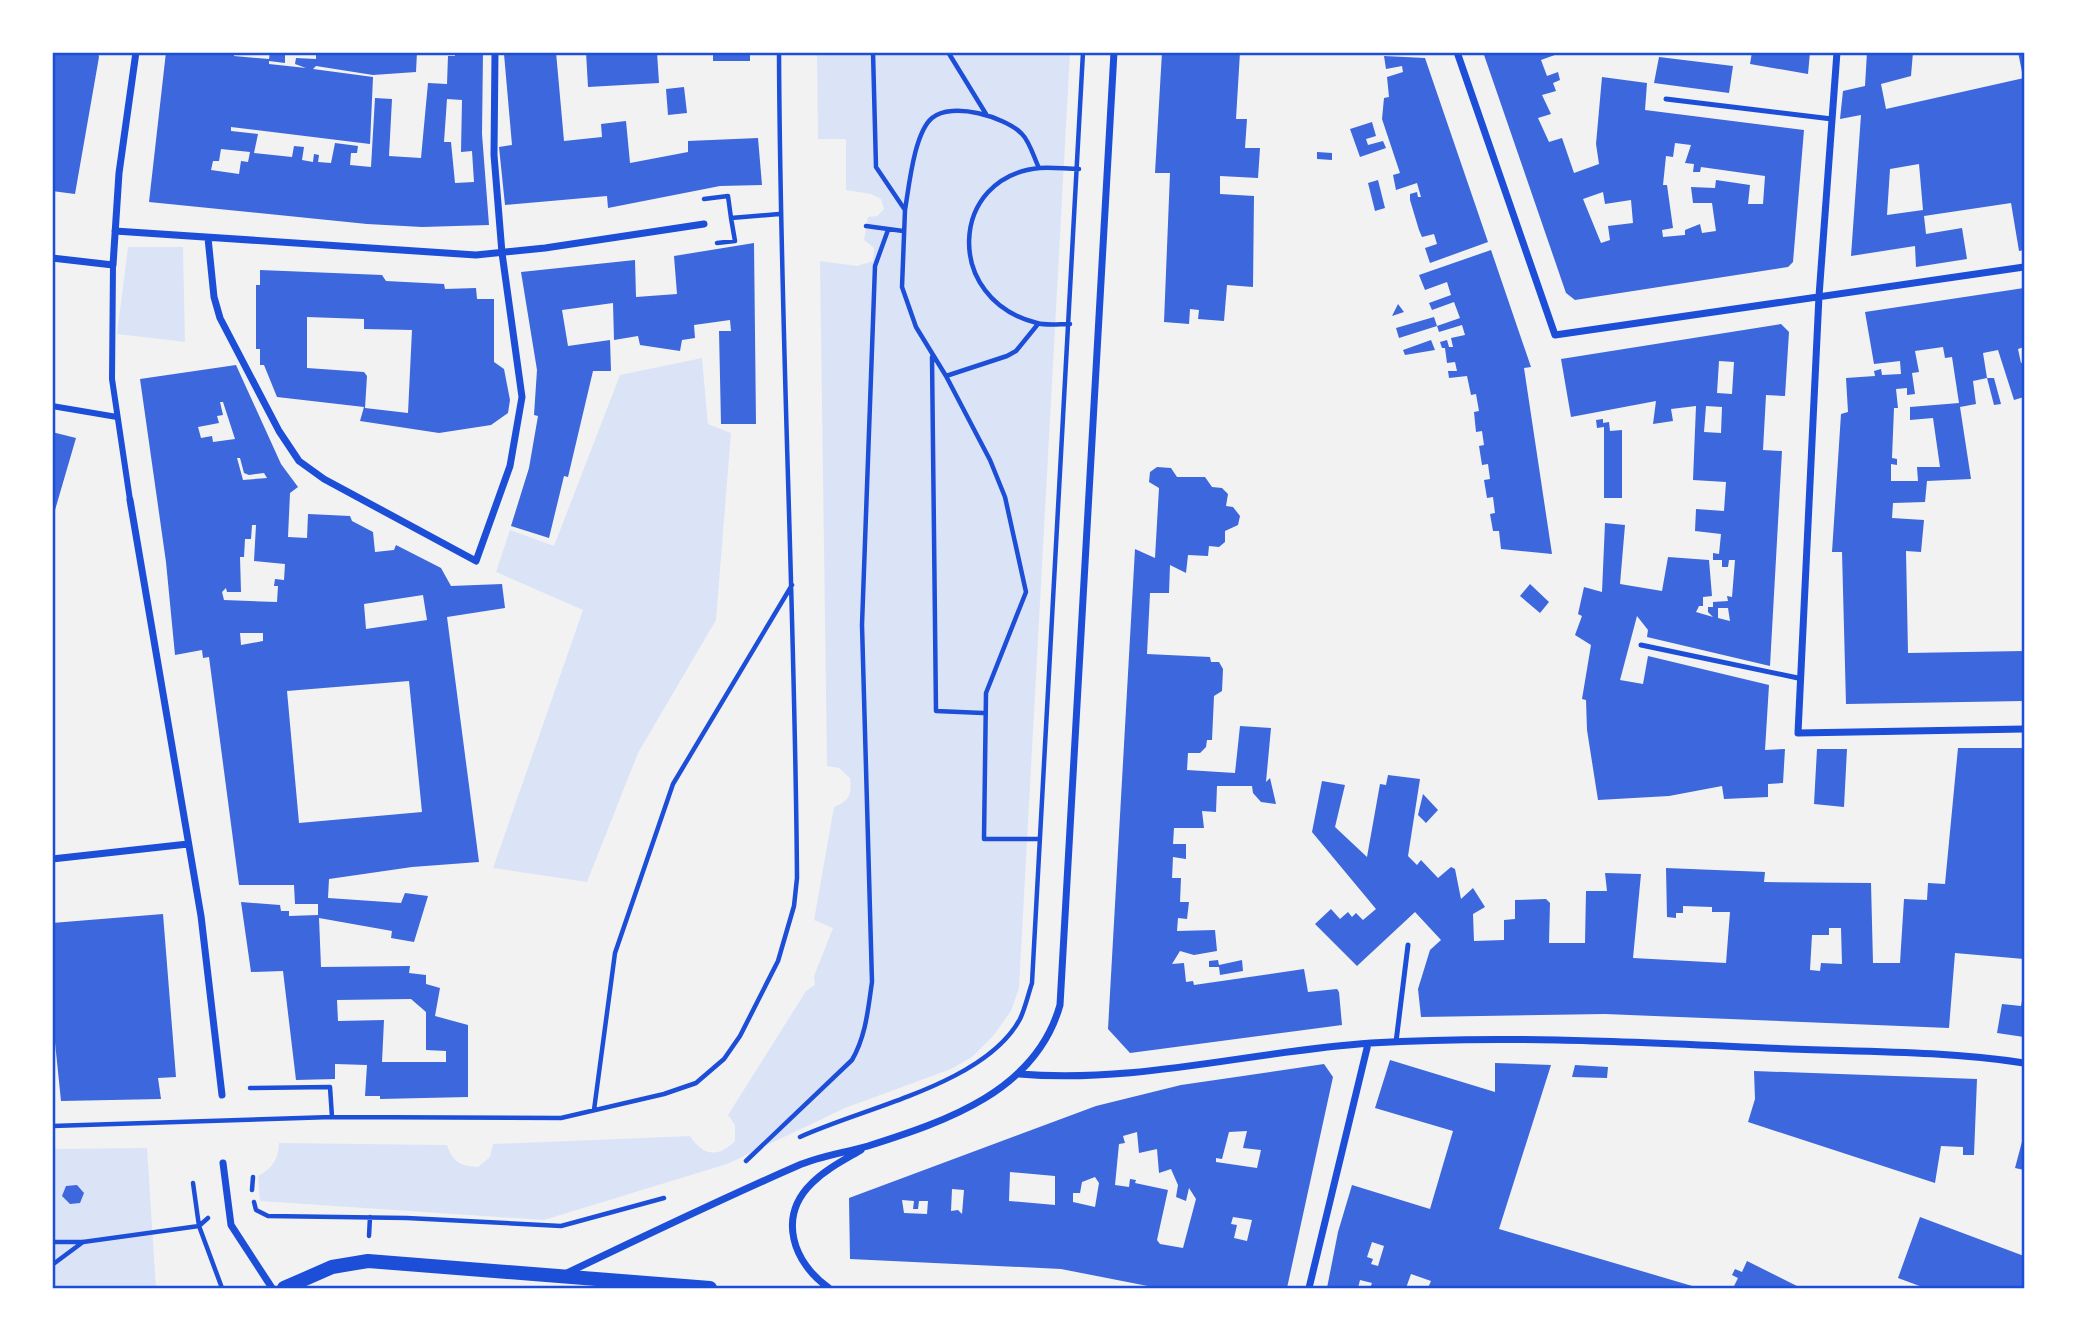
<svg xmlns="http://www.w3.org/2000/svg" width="2077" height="1341" viewBox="0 0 2077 1341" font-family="Montserrat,sans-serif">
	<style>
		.green { fill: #dbe4f7 }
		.building { fill: #3d67dc; fill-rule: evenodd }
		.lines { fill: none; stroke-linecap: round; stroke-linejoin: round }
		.path { stroke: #1d4ed8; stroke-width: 4.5 }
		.service { stroke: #1d4ed8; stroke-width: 5 }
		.pedestrian { stroke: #1d4ed8; stroke-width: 6 }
		.minor { stroke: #1d4ed8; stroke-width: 7 }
		.secondary { stroke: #1d4ed8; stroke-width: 14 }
		.neatline { fill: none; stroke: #1d4ed8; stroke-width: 2.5 }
	</style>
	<rect width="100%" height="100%" fill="#f2f2f2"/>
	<!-- green -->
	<path class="green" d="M 817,53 L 1070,53 L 1019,988 L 1011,1011 L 993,1036 L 972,1057 L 951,1069 L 845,1108 L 727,1164 L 544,1220 L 260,1201 L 258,1176 C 273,1168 278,1159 279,1143 L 447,1145 C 453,1162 460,1166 478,1167 L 490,1157 L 493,1144 L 690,1136 C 703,1156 718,1158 735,1141 L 735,1125 L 728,1115 L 806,991 L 815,985 L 814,976 L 833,928 L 814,920 L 834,807 C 850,801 852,794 850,778 L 839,768 L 827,766 L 820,261 L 857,266 L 873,261 L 874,248 L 864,240 L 868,217 L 877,216 L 884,209 L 881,199 L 871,194 L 846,190 L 846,139 L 818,139 Z
		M 128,247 L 183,247 L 185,342 L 117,334 Z
		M 702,358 L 708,424 L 731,433 L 716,620 L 638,753 L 587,882 L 493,868 L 583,610 L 496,572 L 510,530 L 554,546 L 620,375 Z
		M 147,1148 L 156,1288 L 53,1288 L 52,1149 Z"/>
	<!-- building -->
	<path class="building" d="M 52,52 L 98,52 L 99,57 L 75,194 L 52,191 Z
		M 166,52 L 234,52 L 234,56 L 269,59 L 270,52 L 285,52 L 285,63 L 269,61 L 269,64 L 306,68 L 295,64 L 296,58 L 316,59 L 316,52 L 417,52 L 416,72 L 373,75 L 316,66 L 313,69 L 373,77 L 370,144 L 231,127 L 231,131 L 258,134 L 254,153 L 292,157 L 294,146 L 304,147 L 302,160 L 313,162 L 314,154 L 319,155 L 318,162 L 331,163 L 335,143 L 358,146 L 357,153 L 351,153 L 350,165 L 371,167 L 375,98 L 392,99 L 389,156 L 421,158 L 428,83 L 447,84 L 448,56 L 455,56 L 455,52 L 483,52 L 482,134 L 489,225 L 422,227 L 367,224 L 149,202 ZM 447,99 L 462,100 L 461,152 L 472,151 L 474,182 L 455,183 L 451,142 L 444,142 ZM 221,149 L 250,152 L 248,162 L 241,161 L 239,174 L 211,170 L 213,161 L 219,161 Z
		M 556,52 L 564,141 L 602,137 L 601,124 L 626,121 L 630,163 L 688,152 L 688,141 L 758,138 L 762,185 L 720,186 L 608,208 L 607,196 L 505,205 L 499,147 L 512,145 L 504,54 Z
		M 586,52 L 657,52 L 659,83 L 588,87 Z
		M 713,52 L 750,52 L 750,61 L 713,61 Z
		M 1162,52 L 1240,52 L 1236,119 L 1247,119 L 1245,148 L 1260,148 L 1258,178 L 1220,176 L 1220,194 L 1254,196 L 1253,287 L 1227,285 L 1224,321 L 1198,319 L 1199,310 L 1190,309 L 1189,324 L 1164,322 L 1170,173 L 1155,173 Z
		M 1483,52 L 1563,52 L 1541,60 L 1547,76 L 1558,72 L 1560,80 L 1553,83 L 1556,91 L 1542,95 L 1551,114 L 1538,118 L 1549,142 L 1562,138 L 1574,173 L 1599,164 L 1596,144 L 1602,77 L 1647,83 L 1645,110 L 1804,130 L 1793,262 L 1788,267 L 1575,300 L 1566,293 ZM 1675,143 L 1691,145 L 1685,163 L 1694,164 L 1693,172 L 1700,172 L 1701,167 L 1765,176 L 1763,204 L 1748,204 L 1750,185 L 1716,180 L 1715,188 L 1691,187 L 1693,203 L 1712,203 L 1716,231 L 1702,233 L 1700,224 L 1685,230 L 1685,235 L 1663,237 L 1662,230 L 1673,228 L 1667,185 L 1663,185 L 1666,156 L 1673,157 ZM 1603,192 L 1605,204 L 1631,200 L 1633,223 L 1608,226 L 1610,240 L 1601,243 L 1583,199 Z
		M 1752,52 L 1810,52 L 1808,74 L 1750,64 Z
		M 1867,52 L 1913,52 L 1911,76 L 1881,84 L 1886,109 L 2024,78 L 2024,250 L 2019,251 L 2011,203 L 1924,216 L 1926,234 L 1962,228 L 1967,259 L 1916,267 L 1915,246 L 1851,256 L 1861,115 L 1840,119 L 1843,91 L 1865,86 ZM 1919,164 L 1923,210 L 1887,215 L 1890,169 Z
		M 2018,52 L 2024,52 L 2024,76 L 2023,77 Z
		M 1384,56 L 1425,58 L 1488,242 L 1430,263 L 1425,248 L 1437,244 L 1434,234 L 1422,237 L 1419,230 L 1410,200 L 1410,194 L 1417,192 L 1418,197 L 1421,197 L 1417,183 L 1396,190 L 1393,175 L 1400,173 L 1382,119 L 1384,98 L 1389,97 L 1387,77 L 1403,72 L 1402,66 L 1386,69 Z
		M 1659,57 L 1733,66 L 1729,93 L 1654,83 Z
		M 684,87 L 687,113 L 668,115 L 666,89 Z
		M 1372,122 L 1376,136 L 1366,139 L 1368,145 L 1383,141 L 1386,148 L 1360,157 L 1350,129 Z
		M 1317,152 L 1332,153 L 1332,160 L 1317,159 Z
		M 1378,180 L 1385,208 L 1375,211 L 1368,183 Z
		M 754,243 L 756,424 L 721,424 L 719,331 L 731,331 L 730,320 L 694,325 L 695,338 L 682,340 L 680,351 L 640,345 L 638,336 L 614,340 L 613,303 L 562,310 L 568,346 L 610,340 L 611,371 L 593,371 L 568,477 L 564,476 L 549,538 L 511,526 L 529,468 L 538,416 L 534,415 L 537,370 L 521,272 L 635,260 L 636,297 L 677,294 L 674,256 Z
		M 1491,250 L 1531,367 L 1524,368 L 1552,554 L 1501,549 L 1499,531 L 1493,531 L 1490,514 L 1495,513 L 1493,497 L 1487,498 L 1484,480 L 1490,479 L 1488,464 L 1482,465 L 1479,446 L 1484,445 L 1482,431 L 1476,432 L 1474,412 L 1479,411 L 1476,394 L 1471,395 L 1467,376 L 1449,378 L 1448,371 L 1457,371 L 1455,362 L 1447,363 L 1445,348 L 1442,348 L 1440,342 L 1447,340 L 1449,347 L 1453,347 L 1451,338 L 1465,335 L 1462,325 L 1439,332 L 1437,326 L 1460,318 L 1454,302 L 1432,310 L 1429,303 L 1451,295 L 1447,282 L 1425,290 L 1419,275 Z
		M 260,270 L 382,275 L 386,281 L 444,284 L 445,289 L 476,288 L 477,299 L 494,299 L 494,362 L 504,369 L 510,400 L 508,413 L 491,425 L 439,433 L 360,421 L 364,407 L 277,397 L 264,365 L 260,365 L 260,349 L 256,349 L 256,285 L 260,285 ZM 307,317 L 364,319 L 364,329 L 412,330 L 408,413 L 365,408 L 367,376 L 364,372 L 307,368 Z
		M 2024,288 L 2024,347 L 2018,349 L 2021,363 L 2024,362 L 2024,397 L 2014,400 L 1998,350 L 1983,353 L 1987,378 L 1973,381 L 1976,404 L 1960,407 L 1971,479 L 1927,481 L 1925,502 L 1893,503 L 1892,518 L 1924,520 L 1921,552 L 1906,551 L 1908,653 L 2024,651 L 2024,701 L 1846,704 L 1842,552 L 1832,552 L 1841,414 L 1848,412 L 1846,378 L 1875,376 L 1874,371 L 1881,369 L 1882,375 L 1901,374 L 1900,361 L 1874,364 L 1865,312 ZM 1943,347 L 1945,358 L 1952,357 L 1959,403 L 1910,407 L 1910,420 L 1933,418 L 1940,467 L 1917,467 L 1918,481 L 1891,481 L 1891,464 L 1897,465 L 1897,459 L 1892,458 L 1894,408 L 1898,408 L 1896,389 L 1907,388 L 1907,395 L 1915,394 L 1912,373 L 1919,372 L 1915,351 Z
		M 1398,304 L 1404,312 L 1392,316 Z
		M 1434,317 L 1437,326 L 1399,338 L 1396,328 Z
		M 1781,324 L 1789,332 L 1785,396 L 1766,395 L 1763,450 L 1782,451 L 1770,666 L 1647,637 L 1648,630 L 1637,616 L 1620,680 L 1643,684 L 1648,656 L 1769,685 L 1765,750 L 1785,749 L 1783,783 L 1768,784 L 1768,797 L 1724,799 L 1722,786 L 1669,796 L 1598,800 L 1587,730 L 1586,700 L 1582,699 L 1591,645 L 1575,635 L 1582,616 L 1578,614 L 1584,587 L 1602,592 L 1605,523 L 1625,525 L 1620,584 L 1662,591 L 1668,557 L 1709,560 L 1712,596 L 1703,597 L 1703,606 L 1699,606 L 1696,612 L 1713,617 L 1708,612 L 1708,607 L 1713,607 L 1713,602 L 1728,601 L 1727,596 L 1732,597 L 1735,560 L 1729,560 L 1728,567 L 1722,567 L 1722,560 L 1713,560 L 1713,553 L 1719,554 L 1721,534 L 1695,531 L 1696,509 L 1724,511 L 1726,482 L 1693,480 L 1696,406 L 1671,409 L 1673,421 L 1653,424 L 1656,401 L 1571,417 L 1561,359 ZM 1719,361 L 1734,362 L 1732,394 L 1717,393 ZM 1706,406 L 1722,407 L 1721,433 L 1704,432 ZM 1718,608 L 1728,608 L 1730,621 L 1718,618 Z
		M 1431,340 L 1435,350 L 1405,355 L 1403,350 Z
		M 236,365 L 281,464 L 298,487 L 290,493 L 288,537 L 307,538 L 308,514 L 350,516 L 352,521 L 373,532 L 375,552 L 394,550 L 396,545 L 441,568 L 451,586 L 502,584 L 505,608 L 447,617 L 479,862 L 412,867 L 329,879 L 328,898 L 401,903 L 405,893 L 428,896 L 414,942 L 391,938 L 392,931 L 319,918 L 321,967 L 410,966 L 409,973 L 426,975 L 426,984 L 440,988 L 435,1016 L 468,1025 L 468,1097 L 380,1099 L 380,1096 L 365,1096 L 367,1065 L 335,1064 L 335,1079 L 296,1080 L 283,971 L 251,972 L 241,902 L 280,905 L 281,911 L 289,911 L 289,916 L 318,915 L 318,904 L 295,904 L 294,885 L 239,885 L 209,657 L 203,658 L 202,650 L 175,655 L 166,562 L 140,379 ZM 220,402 L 223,402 L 235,439 L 213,442 L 212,436 L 201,438 L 198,427 L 219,423 L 217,416 L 223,415 ZM 237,458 L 240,458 L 244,473 L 249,475 L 264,473 L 267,478 L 243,480 ZM 252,525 L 256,525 L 254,561 L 285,564 L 284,580 L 275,579 L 274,586 L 278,586 L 277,602 L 224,600 L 222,592 L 226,588 L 227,592 L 241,592 L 240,557 L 244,557 L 245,539 L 251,539 ZM 423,595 L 427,620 L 366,629 L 364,604 ZM 240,633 L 263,633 L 263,641 L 241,645 ZM 409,681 L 422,812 L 299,823 L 287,691 ZM 411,999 L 426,1012 L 426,1050 L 446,1051 L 446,1062 L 382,1062 L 384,1020 L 338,1021 L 337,1000 Z
		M 1987,378 L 1994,378 L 2001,404 L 1994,405 Z
		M 1603,419 L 1603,423 L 1609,422 L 1610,431 L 1622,430 L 1622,498 L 1604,498 L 1604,427 L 1597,428 L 1596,420 Z
		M 52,432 L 76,438 L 53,517 L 52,517 Z
		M 1157,467 L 1171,468 L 1177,477 L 1205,477 L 1212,487 L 1222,488 L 1228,494 L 1226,506 L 1233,507 L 1240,516 L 1238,525 L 1225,531 L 1225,542 L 1219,547 L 1209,546 L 1208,556 L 1188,555 L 1186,573 L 1170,565 L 1169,593 L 1150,593 L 1147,654 L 1210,657 L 1211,662 L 1219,662 L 1223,669 L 1222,691 L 1214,696 L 1212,740 L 1207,740 L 1206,747 L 1200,753 L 1188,753 L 1187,770 L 1235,773 L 1240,726 L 1271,728 L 1266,782 L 1270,778 L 1276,804 L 1261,802 L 1253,793 L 1252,786 L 1217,786 L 1216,812 L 1202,811 L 1204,828 L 1174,828 L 1173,844 L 1186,844 L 1186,859 L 1173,857 L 1172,878 L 1181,878 L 1180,902 L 1189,902 L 1187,919 L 1178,918 L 1177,931 L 1215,930 L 1217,951 L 1194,955 L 1180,951 L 1172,964 L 1184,963 L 1186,982 L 1193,981 L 1194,985 L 1304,969 L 1308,992 L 1337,989 L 1339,992 L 1342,1025 L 1130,1053 L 1108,1029 L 1135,549 L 1155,558 L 1159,488 L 1149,482 L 1150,472 Z
		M 1530,584 L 1549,602 L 1540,613 L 1520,596 Z
		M 1958,748 L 2024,748 L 2024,959 L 1955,953 L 1949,1028 L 1605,1014 L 1421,1017 L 1418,989 L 1430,950 L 1441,940 L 1415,912 L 1357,966 L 1315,924 L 1331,909 L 1340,919 L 1348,912 L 1352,917 L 1356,913 L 1363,920 L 1376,909 L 1312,832 L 1322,781 L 1345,785 L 1335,827 L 1367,857 L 1380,784 L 1386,785 L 1388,775 L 1420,779 L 1408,856 L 1417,865 L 1421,860 L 1438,878 L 1451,867 L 1455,869 L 1461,899 L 1473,888 L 1485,907 L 1473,914 L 1474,941 L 1504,940 L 1504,920 L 1515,919 L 1515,900 L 1546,899 L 1550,903 L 1549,943 L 1585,943 L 1586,891 L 1607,891 L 1605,873 L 1641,874 L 1633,958 L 1726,963 L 1730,912 L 1712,912 L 1712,907 L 1683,906 L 1683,913 L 1676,913 L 1676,918 L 1667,917 L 1666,868 L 1765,872 L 1764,882 L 1871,883 L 1873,963 L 1900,963 L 1904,899 L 1927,900 L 1928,883 L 1945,884 ZM 1829,928 L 1841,928 L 1842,964 L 1821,963 L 1820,971 L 1810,970 L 1812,935 L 1829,935 Z
		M 1817,749 L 1847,749 L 1844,807 L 1814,804 Z
		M 1423,794 L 1438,810 L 1426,823 L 1418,815 Z
		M 163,914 L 176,1077 L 158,1078 L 161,1099 L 61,1101 L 52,1013 L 52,923 Z
		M 1218,960 L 1219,965 L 1242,960 L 1243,971 L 1220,975 L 1219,967 L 1209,967 L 1209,961 Z
		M 2023,995 L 2024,1037 L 1997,1033 L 2002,1004 L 2021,1006 Z
		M 1390,1060 L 1495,1092 L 1495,1063 L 1551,1065 L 1499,1229 L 1699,1288 L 1428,1288 L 1431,1281 L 1411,1274 L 1406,1288 L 1370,1288 L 1372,1283 L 1360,1280 L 1358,1288 L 1327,1288 L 1338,1232 L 1352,1185 L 1430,1209 L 1453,1131 L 1375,1108 ZM 1372,1242 L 1384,1246 L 1378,1266 L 1371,1264 L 1373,1259 L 1367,1257 Z
		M 1324,1064 L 1333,1077 L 1287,1288 L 1158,1288 L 1061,1269 L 850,1259 L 849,1198 L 1096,1106 L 1181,1085 ZM 1247,1131 L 1243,1148 L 1261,1150 L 1257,1168 L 1216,1162 L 1216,1158 L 1222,1159 L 1229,1132 ZM 1137,1132 L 1139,1153 L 1157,1149 L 1159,1173 L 1171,1169 L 1178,1185 L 1176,1197 L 1186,1201 L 1189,1188 L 1196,1199 L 1183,1248 L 1160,1244 L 1157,1240 L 1168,1190 L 1135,1183 L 1136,1180 L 1130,1179 L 1129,1187 L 1115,1185 L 1119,1144 L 1125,1143 L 1123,1136 ZM 1010,1172 L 1055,1176 L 1055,1205 L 1009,1201 ZM 1095,1177 L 1099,1183 L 1095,1207 L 1073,1202 L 1073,1193 L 1080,1193 L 1082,1182 ZM 952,1189 L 964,1190 L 962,1214 L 958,1210 L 951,1211 ZM 902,1200 L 914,1201 L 913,1209 L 918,1209 L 919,1201 L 928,1201 L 927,1214 L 904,1213 ZM 1233,1217 L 1252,1220 L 1247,1241 L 1234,1238 L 1237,1225 L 1231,1224 Z
		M 1575,1065 L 1608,1067 L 1607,1078 L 1572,1077 Z
		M 1754,1071 L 1977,1079 L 1974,1155 L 1963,1155 L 1963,1147 L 1941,1146 L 1935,1183 L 1748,1122 L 1755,1099 Z
		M 2024,1134 L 2024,1170 L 2015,1168 Z
		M 77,1185 L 84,1193 L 80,1203 L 70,1204 L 62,1196 L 66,1186 Z
		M 1920,1217 L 2024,1256 L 2024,1288 L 1925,1288 L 1898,1278 Z
		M 1747,1261 L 1801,1288 L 1733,1288 L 1738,1278 L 1732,1275 L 1735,1269 L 1742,1272 Z"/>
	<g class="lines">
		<!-- path -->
		<path class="path" d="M 873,52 L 876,167 L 905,210 L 902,287 L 916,327 L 946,376 L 1007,356 L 1016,351 L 1038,324
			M 948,52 L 986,114
			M 704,199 L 728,196 L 731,218 L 779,214
			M 905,210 C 909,187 914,133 932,118 C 952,101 1006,117 1022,134 C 1030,142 1034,158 1039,168
			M 866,226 L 903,231
			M 717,243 L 735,241 L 731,218
			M 1070,324 C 1059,324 1047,326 1037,323 C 943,300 949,176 1040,168 C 1053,167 1066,169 1079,169
			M 932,357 L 936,711 L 983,713
			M 946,376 L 990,460 L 1005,497 L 1026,592 L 986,693 L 984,839 L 1040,839
			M 250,1088 L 330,1087 L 332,1117
			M 594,1110 L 615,953 L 673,784 L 792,585
			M 52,1126 L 332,1117 L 561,1118 L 664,1094 L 696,1083 L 724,1059 L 740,1036 L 778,961 L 794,906 L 797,878 C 795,603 780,328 779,52
			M 800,1137 C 865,1107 985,1084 1020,1019 C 1025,1009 1028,995 1032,983 L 1083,52
			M 746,1161 L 852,1060 C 866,1036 868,1009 872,982 L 862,625 L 875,266 L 888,230
			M 193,1183 L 199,1226 L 222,1288
			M 252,1190 L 253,1177
			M 254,1202 L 256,1210 L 268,1216 L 407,1218 L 561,1226 L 664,1198
			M 369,1236 L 370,1217
			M 52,1242 L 83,1242 L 199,1226 L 208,1218
			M 52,1265 L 83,1242"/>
		<!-- service -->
		<path class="service" d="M 1666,99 L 1832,119
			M 1641,645 L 1798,678
			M 1396,1042 L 1408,945"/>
		<!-- pedestrian -->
		<path class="pedestrian" d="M 113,265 L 112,379 L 130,500
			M 52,406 L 117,417"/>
		<!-- minor -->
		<path class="minor" d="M 1457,52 L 1555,335 L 2024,267
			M 1837,52 L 1819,296 L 1798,733 L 2024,729
			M 115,231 L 476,255 L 545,248 L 704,224
			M 208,238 L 214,297 L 220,318 L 279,431 L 299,461 L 324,479 L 476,561 L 510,466 L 522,397 L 502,253 L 494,155 L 495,52
			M 52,258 L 113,265 L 119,173 L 136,52
			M 130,500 L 201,916 L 222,1095
			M 52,859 L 188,844
			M 1019,1074 C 1137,1084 1253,1051 1371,1043 C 1502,1035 1635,1042 1766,1048 C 1853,1052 1939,1050 2024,1063
			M 223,1163 L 231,1225 L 272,1288
			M 565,1274 C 642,1237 719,1200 797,1166 C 820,1156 844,1153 868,1146 C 947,1121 1036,1091 1060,1005 L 1114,52
			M 829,1288 C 793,1263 777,1217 812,1183 C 826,1169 844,1160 861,1150
			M 1309,1288 L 1368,1044"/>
		<!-- secondary -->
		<path class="secondary" d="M 284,1288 L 332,1267 L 368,1261 L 710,1288"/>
	</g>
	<!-- border -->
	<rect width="2077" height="1341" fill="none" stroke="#ffffff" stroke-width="108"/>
	<rect x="54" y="54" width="1969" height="1233" class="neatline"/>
</svg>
